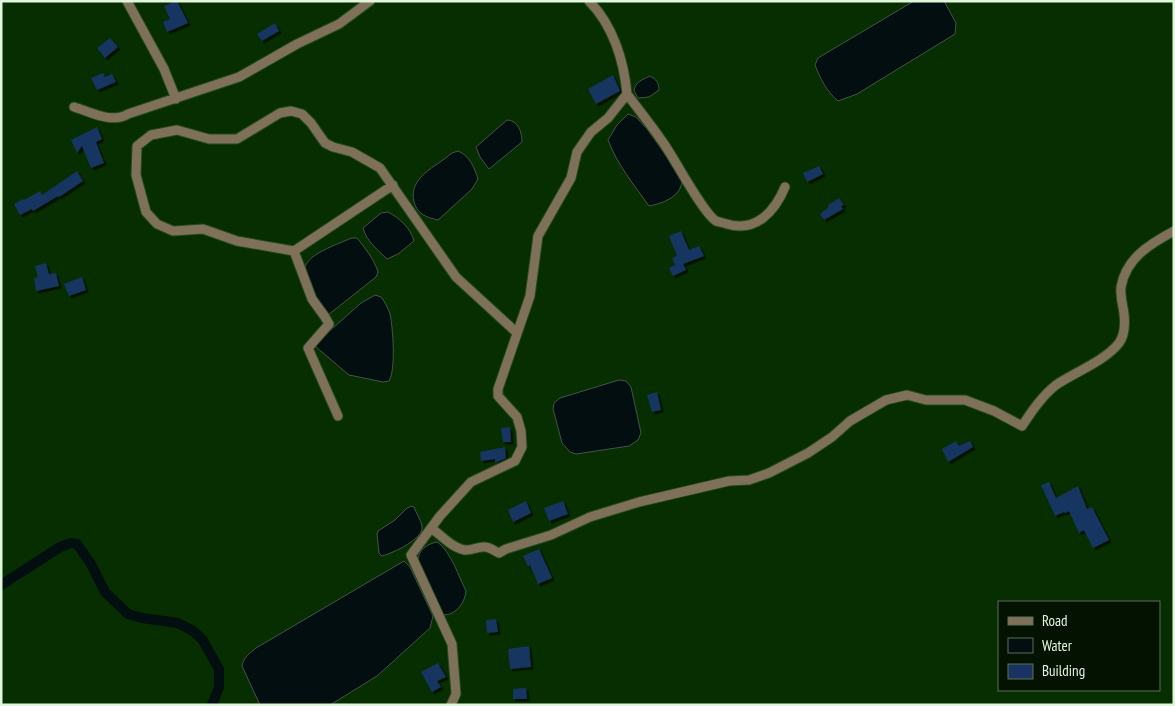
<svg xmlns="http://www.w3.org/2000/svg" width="1175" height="706" viewBox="0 0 1175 706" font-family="'PT Sans Narrow',sans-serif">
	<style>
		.water { fill: #020e0f; stroke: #45544c }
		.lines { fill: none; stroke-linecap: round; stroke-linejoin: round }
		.canal { stroke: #020e0f; stroke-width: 10 }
		.building { fill: #193461; filter: url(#shadow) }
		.minor-casing { stroke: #254a1f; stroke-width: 11 }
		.minor { stroke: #7f7159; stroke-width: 9 }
	</style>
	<defs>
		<filter id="shadow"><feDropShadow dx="2.5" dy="2.5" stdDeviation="0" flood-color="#0009"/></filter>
	</defs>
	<rect width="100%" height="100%" fill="#062e00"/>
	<!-- water -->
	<path class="water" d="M 914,1 L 944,1 L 956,23 L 955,34 L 857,94 L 838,101 C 827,92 820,78 815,65 L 818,58 Z
		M 650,76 C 656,79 659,83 659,90 L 649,97 L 638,98 L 634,91 C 635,82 642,80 650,76 Z
		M 628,114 L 636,117 L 647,129 L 682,178 C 683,196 664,203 649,206 C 634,185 617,164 608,140 L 617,125 Z
		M 507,120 C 518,120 522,132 522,142 L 489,169 L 480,157 L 476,147 Z
		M 458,151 C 470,156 474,167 478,179 L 472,189 L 438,220 C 426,217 418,215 414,202 C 408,177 436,167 452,153 Z
		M 388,212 C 399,218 411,228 414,241 L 398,254 L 387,259 C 379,251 366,241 363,228 L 381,213 Z
		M 352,238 L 357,238 C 365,248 374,259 378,272 L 376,277 L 328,315 C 322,306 299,273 307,263 C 314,252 340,243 352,238 Z
		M 375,295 L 381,297 C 385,302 388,308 390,314 C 393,328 396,370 389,381 L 383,382 L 349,375 L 316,347 L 315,344 L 361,303 Z
		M 619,380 L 626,381 L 631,387 L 641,433 L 638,440 L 629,446 L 576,454 L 570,452 L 562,443 L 553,409 L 554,403 L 560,398 Z
		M 411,506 L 414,507 C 416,513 421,520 422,526 C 424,539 393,553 382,556 L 379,553 L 377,534 L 378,531 L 395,520 L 406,509 Z
		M 437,542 C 450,550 459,577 466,591 C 465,602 457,614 445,615 L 441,611 L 418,561 C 418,550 427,544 437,542 Z
		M 404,561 L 410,567 L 433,616 L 430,628 L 377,676 L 330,705 L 260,705 L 242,666 C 243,658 250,653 256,648 Z"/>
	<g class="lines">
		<!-- canal -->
		<path class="canal" d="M 1,585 L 60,547 L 71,543 L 77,544 L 91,564 L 105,592 L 128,614 L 142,618 L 178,623 L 193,631 L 202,639 L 219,669 L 219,687 L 212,705"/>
	</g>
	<!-- building -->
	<path class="building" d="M 177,1 L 188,23 L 167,32 L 163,22 L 170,19 L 164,6 Z
		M 275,23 L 279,31 L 262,41 L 257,34 Z
		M 110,38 L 118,47 L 105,58 L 97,48 Z
		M 103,73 L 105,77 L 112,74 L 116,82 L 97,90 L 91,78 Z
		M 613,75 L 620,91 L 596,104 L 588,89 Z
		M 97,127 L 102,139 L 96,142 L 104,163 L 91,168 L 82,146 L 77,153 L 71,140 Z
		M 819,166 L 823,174 L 807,182 L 803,173 Z
		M 77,171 L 83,181 L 59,197 L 58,196 L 33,211 L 32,209 L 20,215 L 14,204 L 23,199 L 24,200 L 40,191 L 42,195 Z
		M 839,198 L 844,205 L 841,206 L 843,209 L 824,220 L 820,214 L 829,207 L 828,205 Z
		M 681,231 L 689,250 L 699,246 L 704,256 L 683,264 L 686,270 L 673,276 L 669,268 L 675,265 L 672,258 L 677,256 L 669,236 Z
		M 46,263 L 49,274 L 56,273 L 59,286 L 36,291 L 34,278 L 38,277 L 35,266 Z
		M 82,277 L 86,290 L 69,296 L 64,284 Z
		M 657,392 L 661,410 L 652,412 L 647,395 Z
		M 510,427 L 511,442 L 503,442 L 501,428 Z
		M 956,441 L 959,446 L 970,441 L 973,447 L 948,462 L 942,449 Z
		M 505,447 L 506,458 L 495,463 L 495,459 L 481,461 L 480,452 Z
		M 1049,482 L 1056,498 L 1078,486 L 1087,509 L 1092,507 L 1109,540 L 1093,548 L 1084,530 L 1079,533 L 1069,511 L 1065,513 L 1064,512 L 1055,516 L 1041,485 Z
		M 526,501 L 531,513 L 513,522 L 508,510 Z
		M 563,501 L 568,514 L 549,521 L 544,508 Z
		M 539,549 L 552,578 L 538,584 L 530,565 L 528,566 L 523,556 Z
		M 496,619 L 498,632 L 487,633 L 486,620 Z
		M 529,646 L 531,667 L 510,669 L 508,649 Z
		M 438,663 L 446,677 L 437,681 L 441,687 L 432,692 L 421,672 Z
		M 526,688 L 527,699 L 513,699 L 513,689 Z"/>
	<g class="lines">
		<!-- minor casing -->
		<g class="minor-casing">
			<path id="minor" d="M 127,1 L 164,69 L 176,99
				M 627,94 C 639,110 651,125 662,141 C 674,157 702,212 716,221 C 719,222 724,223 727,224 C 756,233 775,211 785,187
				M 74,107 C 91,112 112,124 128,114 L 239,77 L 297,44 L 339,24 L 370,1
				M 294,251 L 237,241 L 203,229 L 173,231 L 157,224 L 146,212 L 136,175 L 137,146 L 151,135 L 177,130 L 209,139 L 237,139 L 280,113 L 291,111 L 302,114 L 311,123 L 325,143 L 333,147 L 352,152 L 380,168 L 456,277 L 516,332
				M 338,416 L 308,348 L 329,324 L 325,317 L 312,299 L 294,251 L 393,185
				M 431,528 C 441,535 452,548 465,550 C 472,551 478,546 485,547 C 490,547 494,551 499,553 L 506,549 L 551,535 L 590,517 L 639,502 L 729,481 L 749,480 L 769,473 L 808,453 L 832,437 L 850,421 L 886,400 L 907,395 L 926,400 L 965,400 L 994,411 L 1022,426 C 1032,411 1042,396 1056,385 C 1075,372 1105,361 1119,343 C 1125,335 1125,323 1124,314 C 1123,305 1120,296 1121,287 C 1126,258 1150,244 1174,231
				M 451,705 L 456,694 L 452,644 L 411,555 L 440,516 L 471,482 L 515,461 L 522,447 L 521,431 L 517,417 L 498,396 L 498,389 L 530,296 L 538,236 L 571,178 L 577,152 L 591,132 L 608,118 L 627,94 C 624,61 613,25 589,1"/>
		</g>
		<!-- minor -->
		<use href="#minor" class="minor"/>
	</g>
	<!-- border -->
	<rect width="1175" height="706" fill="none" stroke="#e0f7db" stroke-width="5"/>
	<!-- legend -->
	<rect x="998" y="601" width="162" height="90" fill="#041202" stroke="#5c6e59"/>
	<rect x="1008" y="617" width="25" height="8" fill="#7f7159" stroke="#5c6e59"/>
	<text x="1042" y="626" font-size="15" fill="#e0f7db">Road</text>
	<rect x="1008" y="638" width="25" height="15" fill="#020e0f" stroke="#5c6e59"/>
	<text x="1042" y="651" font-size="15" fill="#e0f7db">Water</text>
	<rect x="1008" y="664" width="25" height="15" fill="#193461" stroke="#5c6e59"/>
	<text x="1042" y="676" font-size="15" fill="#e0f7db">Building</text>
</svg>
